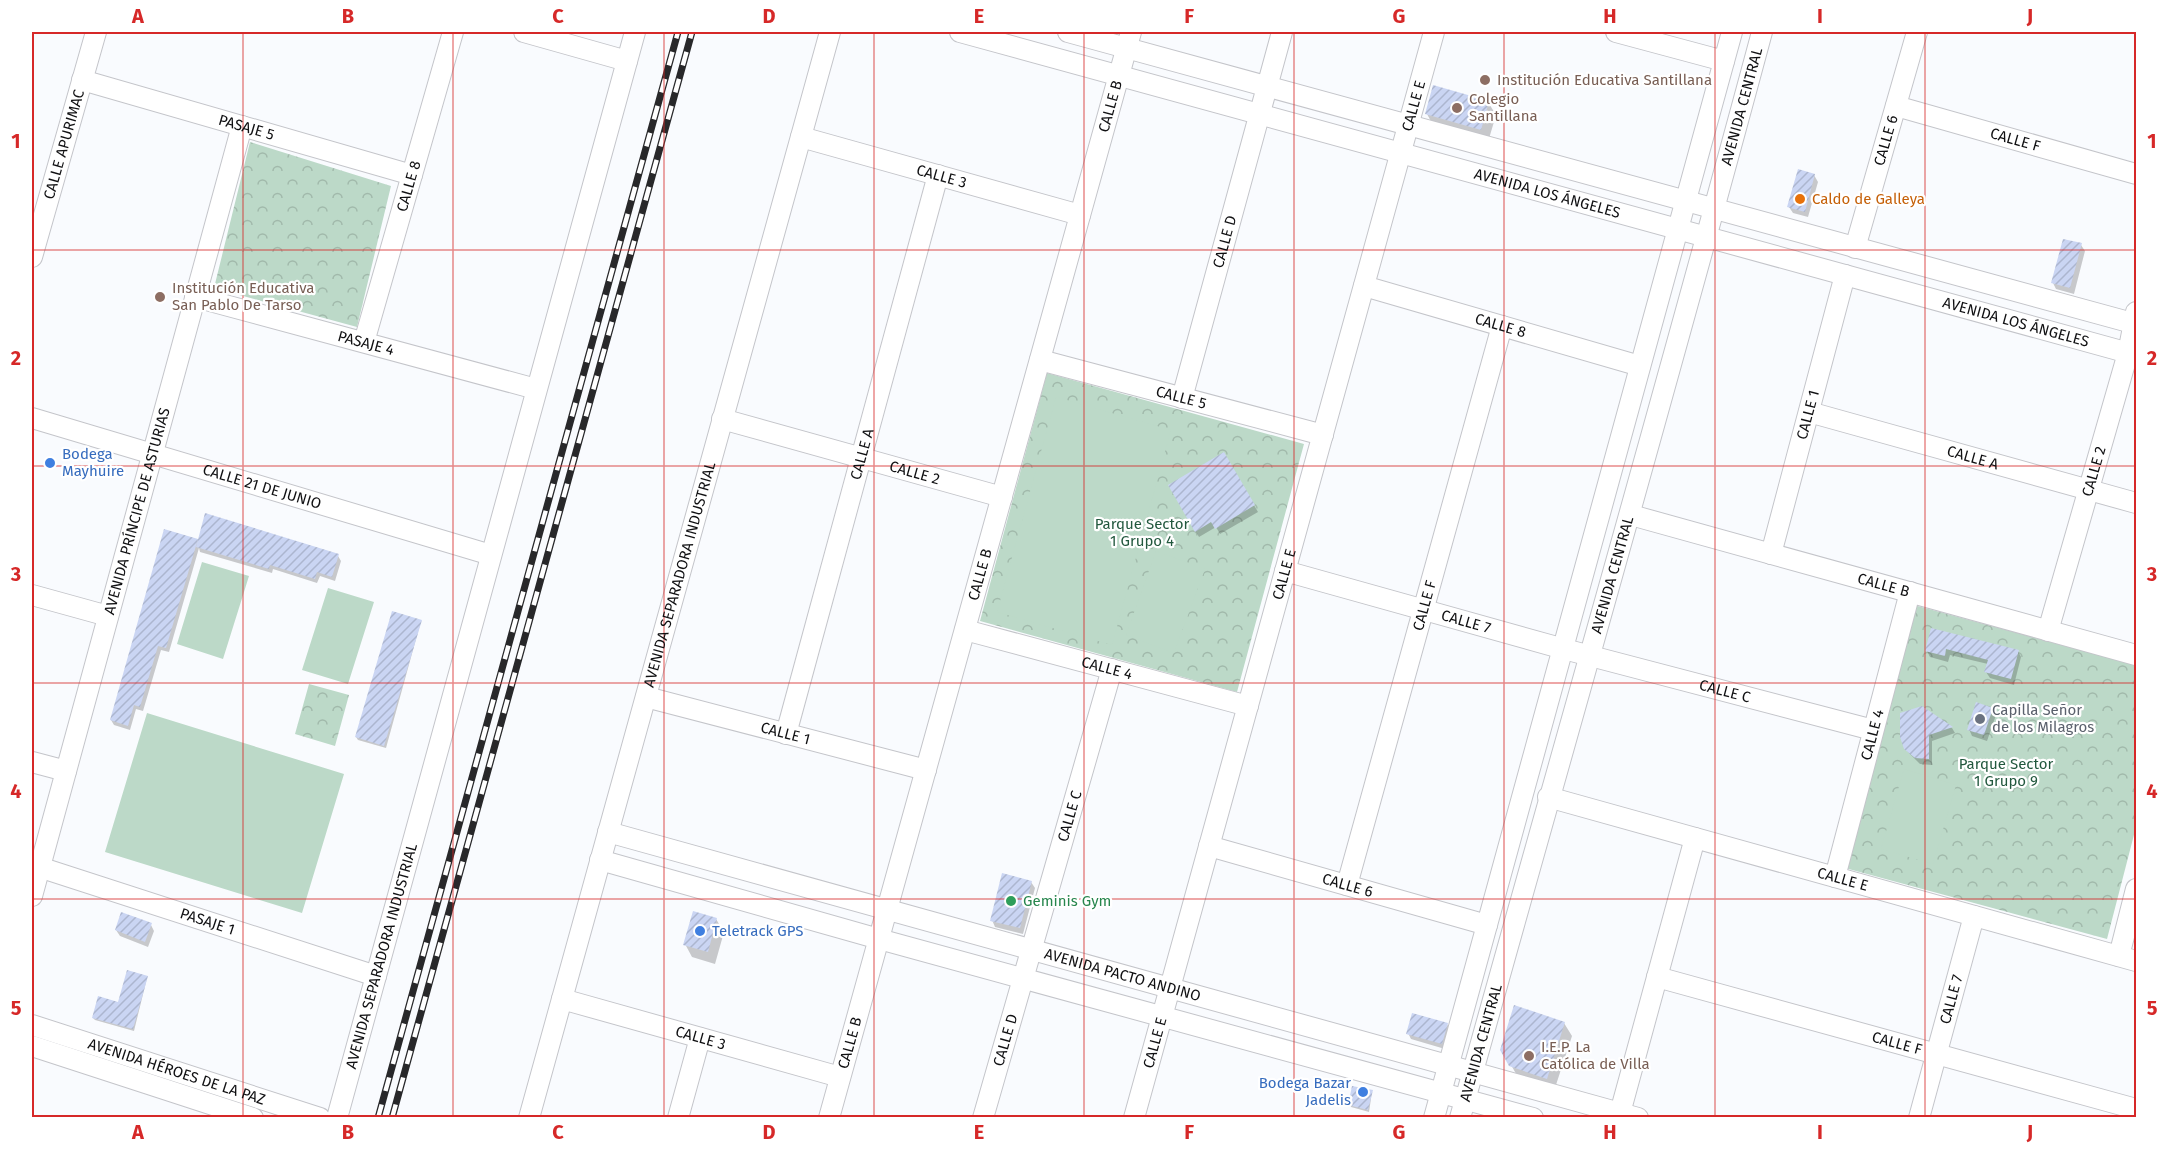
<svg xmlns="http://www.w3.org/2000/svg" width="2168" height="1149" viewBox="0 0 2168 1149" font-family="'Fira Sans',sans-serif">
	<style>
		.park { fill: url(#park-crowns) }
		.pitch { fill: #bcd9c8 }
		.shadow { fill: #0003 }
		.building { fill: url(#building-hatch) }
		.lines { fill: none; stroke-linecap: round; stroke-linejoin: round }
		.minor-casing { stroke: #c4c5ca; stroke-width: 22 }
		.minor { stroke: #fff; stroke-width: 20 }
		.rail-casing { stroke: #28282a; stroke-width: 7 }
		.rail { stroke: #fff; stroke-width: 4.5; stroke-dasharray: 14; stroke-linecap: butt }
		.grid { fill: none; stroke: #d62828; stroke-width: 1.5; stroke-opacity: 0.55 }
		.education-dot { fill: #8d6e63; stroke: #fff; stroke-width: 2 }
		.food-dot { fill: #e8710a; stroke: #fff; stroke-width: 2 }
		.shop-dot { fill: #3f7fe0; stroke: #fff; stroke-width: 2 }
		.worship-dot { fill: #6b7280; stroke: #fff; stroke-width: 2 }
		.leisure-dot { fill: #2e9e5b; stroke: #fff; stroke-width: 2 }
		.labels { text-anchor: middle; stroke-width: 4.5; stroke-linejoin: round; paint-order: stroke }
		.education-label { font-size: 15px; fill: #785e54; stroke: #fff; text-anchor: start }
		.street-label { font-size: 15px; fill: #101012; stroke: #fff }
		.food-label { font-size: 15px; fill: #c56008; stroke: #fff; text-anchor: start }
		.shop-label { font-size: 15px; fill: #366cbe; stroke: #fff; text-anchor: start }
		.park-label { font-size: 15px; fill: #22583e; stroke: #fff }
		.worship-label { font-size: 15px; fill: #5b616d; stroke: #fff; text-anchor: start }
		.leisure-label { font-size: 15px; fill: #27864d; stroke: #fff; text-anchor: start }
		.neatline { fill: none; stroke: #d62828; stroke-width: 2 }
		.grid-label { font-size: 20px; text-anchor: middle; font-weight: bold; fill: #d62828 }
	</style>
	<defs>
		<pattern id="park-crowns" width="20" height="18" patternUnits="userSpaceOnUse" patternTransform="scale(1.5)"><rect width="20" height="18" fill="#bcd9c8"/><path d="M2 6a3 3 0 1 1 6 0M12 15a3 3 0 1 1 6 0" fill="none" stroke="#a1b9ab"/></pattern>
		<pattern id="building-hatch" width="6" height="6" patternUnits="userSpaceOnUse" patternTransform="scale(1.5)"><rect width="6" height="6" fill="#cad5f3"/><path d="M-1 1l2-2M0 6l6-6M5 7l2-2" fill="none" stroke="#acb6cf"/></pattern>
	</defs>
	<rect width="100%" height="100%" fill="#f9fbfe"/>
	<!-- park -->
	<path class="park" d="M 250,142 L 391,186 L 357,327 L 214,288 Z
		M 1047,373 L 1304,444 L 1237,692 L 980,621 Z
		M 1914,605 L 2136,665 L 2136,827 L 2107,939 L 1845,868 Z
		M 309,684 L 349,695 L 335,746 L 295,734 Z"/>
	<!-- pitch -->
	<path class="pitch" d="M 1056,397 L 1171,430 L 1112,645 L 997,612 Z
		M 1156,551 L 1205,569 L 1174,653 L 1126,635 Z
		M 202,562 L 249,576 L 223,659 L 177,644 Z
		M 328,588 L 374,602 L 348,684 L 302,670 Z
		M 147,713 L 344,774 L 302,913 L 105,852 Z
		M 1904,769 L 1956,785 L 1933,864 L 1881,849 Z"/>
	<!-- shadow -->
	<path class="shadow" d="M 1488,102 L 1496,115 L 1488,142 L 1434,127 L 1427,114 Z
		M 1814,175 L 1818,182 L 1808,217 L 1793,213 L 1789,207 Z
		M 2081,245 L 2085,251 L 2074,294 L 2056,289 L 2053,283 Z
		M 1224,454 L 1258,512 L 1220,534 L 1216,527 L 1199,537 L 1170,486 Z
		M 197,540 L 198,543 L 338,556 L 341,561 L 335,581 L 320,576 L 317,583 L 273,569 L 272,573 L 200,552 L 199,548 L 169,652 L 161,650 L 143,711 L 136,709 L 130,730 L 114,725 L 111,720 Z
		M 421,621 L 386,748 L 358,740 L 356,737 Z
		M 1932,629 L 2018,651 L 2021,657 L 2014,685 L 1990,678 L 1986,672 L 1988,664 L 1950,655 L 1948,662 L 1930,657 L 1927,651 Z
		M 1922,707 L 1952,728 L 1955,733 L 1932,741 L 1932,765 L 1920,764 L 1905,749 Z
		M 1992,709 L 1996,715 L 1987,741 L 1972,736 L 1969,729 Z
		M 1031,882 L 1035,888 L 1023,934 L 995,927 L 992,920 Z
		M 716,919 L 724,932 L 715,964 L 692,957 L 685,944 Z
		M 151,925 L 154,931 L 148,947 L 120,936 L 116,930 Z
		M 147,978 L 134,1031 L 95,1020 L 93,1018 L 119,1004 Z
		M 1564,1023 L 1572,1036 L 1554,1091 L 1519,1079 L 1502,1049 Z
		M 1447,1024 L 1450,1030 L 1445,1049 L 1411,1039 L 1408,1033 Z
		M 1372,1092 L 1369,1112 L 1351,1107 L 1350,1105 Z"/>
	<!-- building -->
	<path class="building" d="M 1433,85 L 1489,101 L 1481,130 L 1425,114 Z
		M 1798,169 L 1815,174 L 1805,212 L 1787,207 Z
		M 2063,239 L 2082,243 L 2070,288 L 2051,283 Z
		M 1224,452 L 1255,505 L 1215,529 L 1211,522 L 1195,532 L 1168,485 Z
		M 205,513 L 339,554 L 332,577 L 317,572 L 315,579 L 270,565 L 269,569 L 196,547 Z
		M 164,529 L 198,539 L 166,648 L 158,646 L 140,707 L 134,705 L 128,726 L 110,720 Z
		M 392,611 L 422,620 L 384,746 L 355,737 Z
		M 1931,628 L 2019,650 L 2011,679 L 1984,672 L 1988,660 L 1946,649 L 1945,656 L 1925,651 Z
		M 1976,702 L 1993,708 L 1984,735 L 1967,730 Z
		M 1922,706 L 1953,727 L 1929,735 L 1929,759 L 1915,758 L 1904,749 L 1900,737 L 1900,713 Z
		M 1002,873 L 1032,881 L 1020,928 L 990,921 Z
		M 693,911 L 717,918 L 708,952 L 683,945 Z
		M 121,912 L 152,923 L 145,942 L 115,930 Z
		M 127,970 L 148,976 L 133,1029 L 92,1018 L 98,996 L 118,1002 Z
		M 1514,1005 L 1565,1022 L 1547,1079 L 1509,1066 L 1500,1050 Z
		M 1412,1013 L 1448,1023 L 1442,1044 L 1406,1034 Z
		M 1352,1086 L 1373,1090 L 1368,1110 L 1348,1105 Z"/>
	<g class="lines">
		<!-- minor casing -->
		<g class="minor-casing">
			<g id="minor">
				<path d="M 524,32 L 627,61"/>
				<path id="s1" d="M 960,32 L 2136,355"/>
				<path d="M 1068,32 L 2136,324"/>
				<path d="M 1616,32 L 1724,61"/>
				<path id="s2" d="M 82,80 L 412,175"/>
				<path id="s3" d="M 1896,106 L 2136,174"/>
				<path id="s4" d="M 801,137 L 1080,215"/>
				<path id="s5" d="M 1855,248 L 1917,32"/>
				<path id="s6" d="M 32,257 L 96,32"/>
				<path id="s7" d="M 1364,286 L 1640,366"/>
				<path id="s8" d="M 195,297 L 536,389"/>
				<path id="s9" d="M 364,342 L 453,32"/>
				<path id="s10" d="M 1040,360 L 1323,435"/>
				<path id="s11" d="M 1182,398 L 1282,32"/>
				<path id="s12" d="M 1809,412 L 2136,503"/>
				<path id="s13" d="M 32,418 L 491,555"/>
				<path id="s14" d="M 722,419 L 1002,497"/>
				<path id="s15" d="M 1631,515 L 2136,655"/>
				<path id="s16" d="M 1771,554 L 1845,275"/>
				<path id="s17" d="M 1285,571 L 1564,649 L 1873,730"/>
				<path d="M 32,595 L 108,616"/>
				<path id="s18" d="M 965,630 L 1248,706"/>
				<path id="s19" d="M 2048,631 L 2128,353 L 2136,312"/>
				<path id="s20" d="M 646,697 L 926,770"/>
				<path id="s21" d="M 786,734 L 938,175"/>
				<path d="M 32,762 L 66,771"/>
				<path id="s22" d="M 1548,797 L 2136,961"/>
				<path id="s23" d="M 608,832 L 1638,1118"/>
				<path id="s24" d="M 1209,846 L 1487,925"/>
				<path d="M 600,860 L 879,939 L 1533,1118"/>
				<path id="s25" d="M 39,867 L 376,976"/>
				<path id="s26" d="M 1835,877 L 1910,592"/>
				<path id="s27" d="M 1347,885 L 1502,326"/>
				<path id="s28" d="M 32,896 L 242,126"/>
				<path d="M 2119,956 L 2136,889"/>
				<path id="s29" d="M 1657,977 L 2136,1109"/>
				<path id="s30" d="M 562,999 L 840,1077"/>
				<path id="s31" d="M 32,1025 L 320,1118"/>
				<path d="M 32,1046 L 253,1118"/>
				<path d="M 1620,1113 L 1695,838"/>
				<path id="s32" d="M 337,1118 L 635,32"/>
				<path id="s33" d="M 529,1118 L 830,32"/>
				<path d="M 678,1118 L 700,1038"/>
				<path id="s34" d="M 829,1118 L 1131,32"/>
				<path id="s35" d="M 983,1118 L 1112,669"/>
				<path id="s36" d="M 1134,1118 L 1434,32"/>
				<path d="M 1434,1118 L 1732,32"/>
				<path id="s37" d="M 1460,1118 C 1561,755 1665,394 1762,32"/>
				<path id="s38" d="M 1919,1118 L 1974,916"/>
			</g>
		</g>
		<!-- minor -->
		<use href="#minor" class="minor"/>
		<!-- rail casing -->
		<g class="rail-casing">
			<path id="rail" d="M 378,1118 L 678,32
				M 392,1118 L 692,32"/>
		</g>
		<!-- rail -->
		<use href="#rail" class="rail"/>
	</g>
	<!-- grid -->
	<path class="grid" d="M 243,32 L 243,1118M 453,32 L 453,1118M 664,32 L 664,1118M 874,32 L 874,1118M 1084,32 L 1084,1118M 1294,32 L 1294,1118M 1504,32 L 1504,1118M 1715,32 L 1715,1118M 1925,32 L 1925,1118M 32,250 L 2136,250M 32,466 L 2136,466M 32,683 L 2136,683M 32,899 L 2136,899"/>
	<!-- markers -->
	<g class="education-dot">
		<circle cx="1485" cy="80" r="6"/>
		<circle cx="1457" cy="108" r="6"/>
		<circle cx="160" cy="297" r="6"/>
		<circle cx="1529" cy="1056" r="6"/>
	</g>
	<circle class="food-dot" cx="1800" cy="199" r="6"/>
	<g class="shop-dot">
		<circle cx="50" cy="463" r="6"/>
		<circle cx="700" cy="931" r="6"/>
		<circle cx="1363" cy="1092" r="6"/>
	</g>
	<circle class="worship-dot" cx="1980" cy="719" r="6"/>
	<circle class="leisure-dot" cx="1011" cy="901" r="6"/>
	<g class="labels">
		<!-- education labels -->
		<g class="education-label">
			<text x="1497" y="85">Institución Educativa Santillana</text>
			<text x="1469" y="104">Colegio<tspan x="1469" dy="17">Santillana</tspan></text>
			<text x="172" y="293">Institución Educativa<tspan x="172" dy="17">San Pablo De Tarso</tspan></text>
			<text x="1541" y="1052">I.E.P. La<tspan x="1541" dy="17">Católica de Villa</tspan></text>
		</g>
		<!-- street labels -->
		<g class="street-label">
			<text dy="5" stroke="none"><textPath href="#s34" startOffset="1050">CALLE B</textPath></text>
			<text dy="5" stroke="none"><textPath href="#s36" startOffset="1050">CALLE E</textPath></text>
			<text dy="5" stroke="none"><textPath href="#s37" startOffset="1050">AVENIDA CENTRAL</textPath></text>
			<text dy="5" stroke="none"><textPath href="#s2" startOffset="171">PASAJE 5</textPath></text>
			<text dy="5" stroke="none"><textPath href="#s5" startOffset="112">CALLE 6</textPath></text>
			<text dy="5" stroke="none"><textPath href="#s3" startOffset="124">CALLE F</textPath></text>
			<text dy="5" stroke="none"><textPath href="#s6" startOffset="117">CALLE APURIMAC</textPath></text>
			<text dy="5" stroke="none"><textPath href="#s4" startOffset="146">CALLE 3</textPath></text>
			<text dy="5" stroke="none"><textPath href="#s9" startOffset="162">CALLE 8</textPath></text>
			<text dy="5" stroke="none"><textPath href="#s1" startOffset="609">AVENIDA LOS ÁNGELES</textPath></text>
			<text dy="5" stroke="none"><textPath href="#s11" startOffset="162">CALLE D</textPath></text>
			<text dy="5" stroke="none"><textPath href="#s1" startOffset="1095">AVENIDA LOS ÁNGELES</textPath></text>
			<text dy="5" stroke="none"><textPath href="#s7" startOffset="142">CALLE 8</textPath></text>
			<text dy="5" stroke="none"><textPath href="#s8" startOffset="177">PASAJE 4</textPath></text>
			<text dy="5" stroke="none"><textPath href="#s10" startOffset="146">CALLE 5</textPath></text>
			<text dy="5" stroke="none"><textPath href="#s16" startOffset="144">CALLE 1</textPath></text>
			<text dy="5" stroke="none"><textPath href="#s21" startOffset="290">CALLE A</textPath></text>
			<text dy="5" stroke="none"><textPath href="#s12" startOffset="170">CALLE A</textPath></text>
			<text dy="5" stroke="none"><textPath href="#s19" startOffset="166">CALLE 2</textPath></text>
			<text dy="5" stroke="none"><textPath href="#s14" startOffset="200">CALLE 2</textPath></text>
			<text dy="5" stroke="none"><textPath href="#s13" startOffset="240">CALLE 21 DE JUNIO</textPath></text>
			<text dy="5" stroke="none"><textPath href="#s28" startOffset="399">AVENIDA PRÍNCIPE DE ASTURIAS</textPath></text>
			<text dy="5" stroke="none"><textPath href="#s33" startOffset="564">AVENIDA SEPARADORA INDUSTRIAL</textPath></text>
			<text dy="5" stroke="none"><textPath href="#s36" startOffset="564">CALLE E</textPath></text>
			<text dy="5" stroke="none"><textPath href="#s34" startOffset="564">CALLE B</textPath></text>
			<text dy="5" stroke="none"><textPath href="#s37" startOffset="564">AVENIDA CENTRAL</textPath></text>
			<text dy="5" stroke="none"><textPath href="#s15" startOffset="262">CALLE B</textPath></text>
			<text dy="5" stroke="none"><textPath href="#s27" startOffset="290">CALLE F</textPath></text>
			<text dy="5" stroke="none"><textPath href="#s17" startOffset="188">CALLE 7</textPath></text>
			<text dy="5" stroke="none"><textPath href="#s18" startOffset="147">CALLE 4</textPath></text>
			<text dy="5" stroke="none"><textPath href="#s17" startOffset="456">CALLE C</textPath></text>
			<text dy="5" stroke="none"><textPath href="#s20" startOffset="144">CALLE 1</textPath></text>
			<text dy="5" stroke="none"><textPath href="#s26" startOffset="147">CALLE 4</textPath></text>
			<text dy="5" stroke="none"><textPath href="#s35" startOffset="314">CALLE C</textPath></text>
			<text dy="5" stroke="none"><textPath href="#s22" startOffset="306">CALLE E</textPath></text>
			<text dy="5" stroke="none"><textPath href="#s24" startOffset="144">CALLE 6</textPath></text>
			<text dy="5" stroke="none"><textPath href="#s25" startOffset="177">PASAJE 1</textPath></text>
			<text dy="5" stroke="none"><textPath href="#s32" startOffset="168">AVENIDA SEPARADORA INDUSTRIAL</textPath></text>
			<text dy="5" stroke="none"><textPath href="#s23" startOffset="534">AVENIDA PACTO ANDINO</textPath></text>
			<text dy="5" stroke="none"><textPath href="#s38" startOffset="123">CALLE 7</textPath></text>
			<text dy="5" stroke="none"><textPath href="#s30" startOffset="144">CALLE 3</textPath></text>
			<text dy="5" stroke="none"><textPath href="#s35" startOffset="81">CALLE D</textPath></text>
			<text dy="5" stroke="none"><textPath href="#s34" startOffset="78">CALLE B</textPath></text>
			<text dy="5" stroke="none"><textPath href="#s36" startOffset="78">CALLE E</textPath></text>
			<text dy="5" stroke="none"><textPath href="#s37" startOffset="78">AVENIDA CENTRAL</textPath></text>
			<text dy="5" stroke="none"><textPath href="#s29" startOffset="249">CALLE F</textPath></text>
			<text dy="5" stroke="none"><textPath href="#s31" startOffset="152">AVENIDA HÉROES DE LA PAZ</textPath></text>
		</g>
		<!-- food labels -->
		<g class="food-label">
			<text x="1812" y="204">Caldo de Galleya</text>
		</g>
		<!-- shop labels -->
		<g class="shop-label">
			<text x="62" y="459">Bodega<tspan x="62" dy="17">Mayhuire</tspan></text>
			<text x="712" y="936">Teletrack GPS</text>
			<text x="1351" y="1088" text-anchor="end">Bodega Bazar<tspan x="1351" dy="17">Jadelis</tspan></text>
		</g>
		<!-- park labels -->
		<g class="park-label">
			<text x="1142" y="529">Parque Sector<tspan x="1142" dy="17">1 Grupo 4</tspan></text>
			<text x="2006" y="769">Parque Sector<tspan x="2006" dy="17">1 Grupo 9</tspan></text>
		</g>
		<!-- worship labels -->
		<g class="worship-label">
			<text x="1992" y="715">Capilla Señor<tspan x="1992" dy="17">de los Milagros</tspan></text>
		</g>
		<!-- leisure labels -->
		<g class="leisure-label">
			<text x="1023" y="906">Geminis Gym</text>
		</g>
	</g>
	<!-- border -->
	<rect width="2168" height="1149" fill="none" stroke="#ffffff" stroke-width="66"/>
	<rect x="33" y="33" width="2102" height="1083" class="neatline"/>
	<g class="grid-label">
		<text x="138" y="23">A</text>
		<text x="348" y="23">B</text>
		<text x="558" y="23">C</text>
		<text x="769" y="23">D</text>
		<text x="979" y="23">E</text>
		<text x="1189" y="23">F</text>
		<text x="1399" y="23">G</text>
		<text x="1610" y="23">H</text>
		<text x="1820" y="23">I</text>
		<text x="2030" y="23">J</text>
		<text x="16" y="148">1</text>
		<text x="2152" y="148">1</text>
		<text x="16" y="365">2</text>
		<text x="2152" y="365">2</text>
		<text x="16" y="581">3</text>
		<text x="2152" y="581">3</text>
		<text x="16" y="798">4</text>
		<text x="2152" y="798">4</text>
		<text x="16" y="1015">5</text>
		<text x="2152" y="1015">5</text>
		<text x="138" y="1139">A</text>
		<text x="348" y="1139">B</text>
		<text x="558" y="1139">C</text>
		<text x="769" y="1139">D</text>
		<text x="979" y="1139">E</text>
		<text x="1189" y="1139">F</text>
		<text x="1399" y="1139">G</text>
		<text x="1610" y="1139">H</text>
		<text x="1820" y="1139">I</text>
		<text x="2030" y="1139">J</text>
	</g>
</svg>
